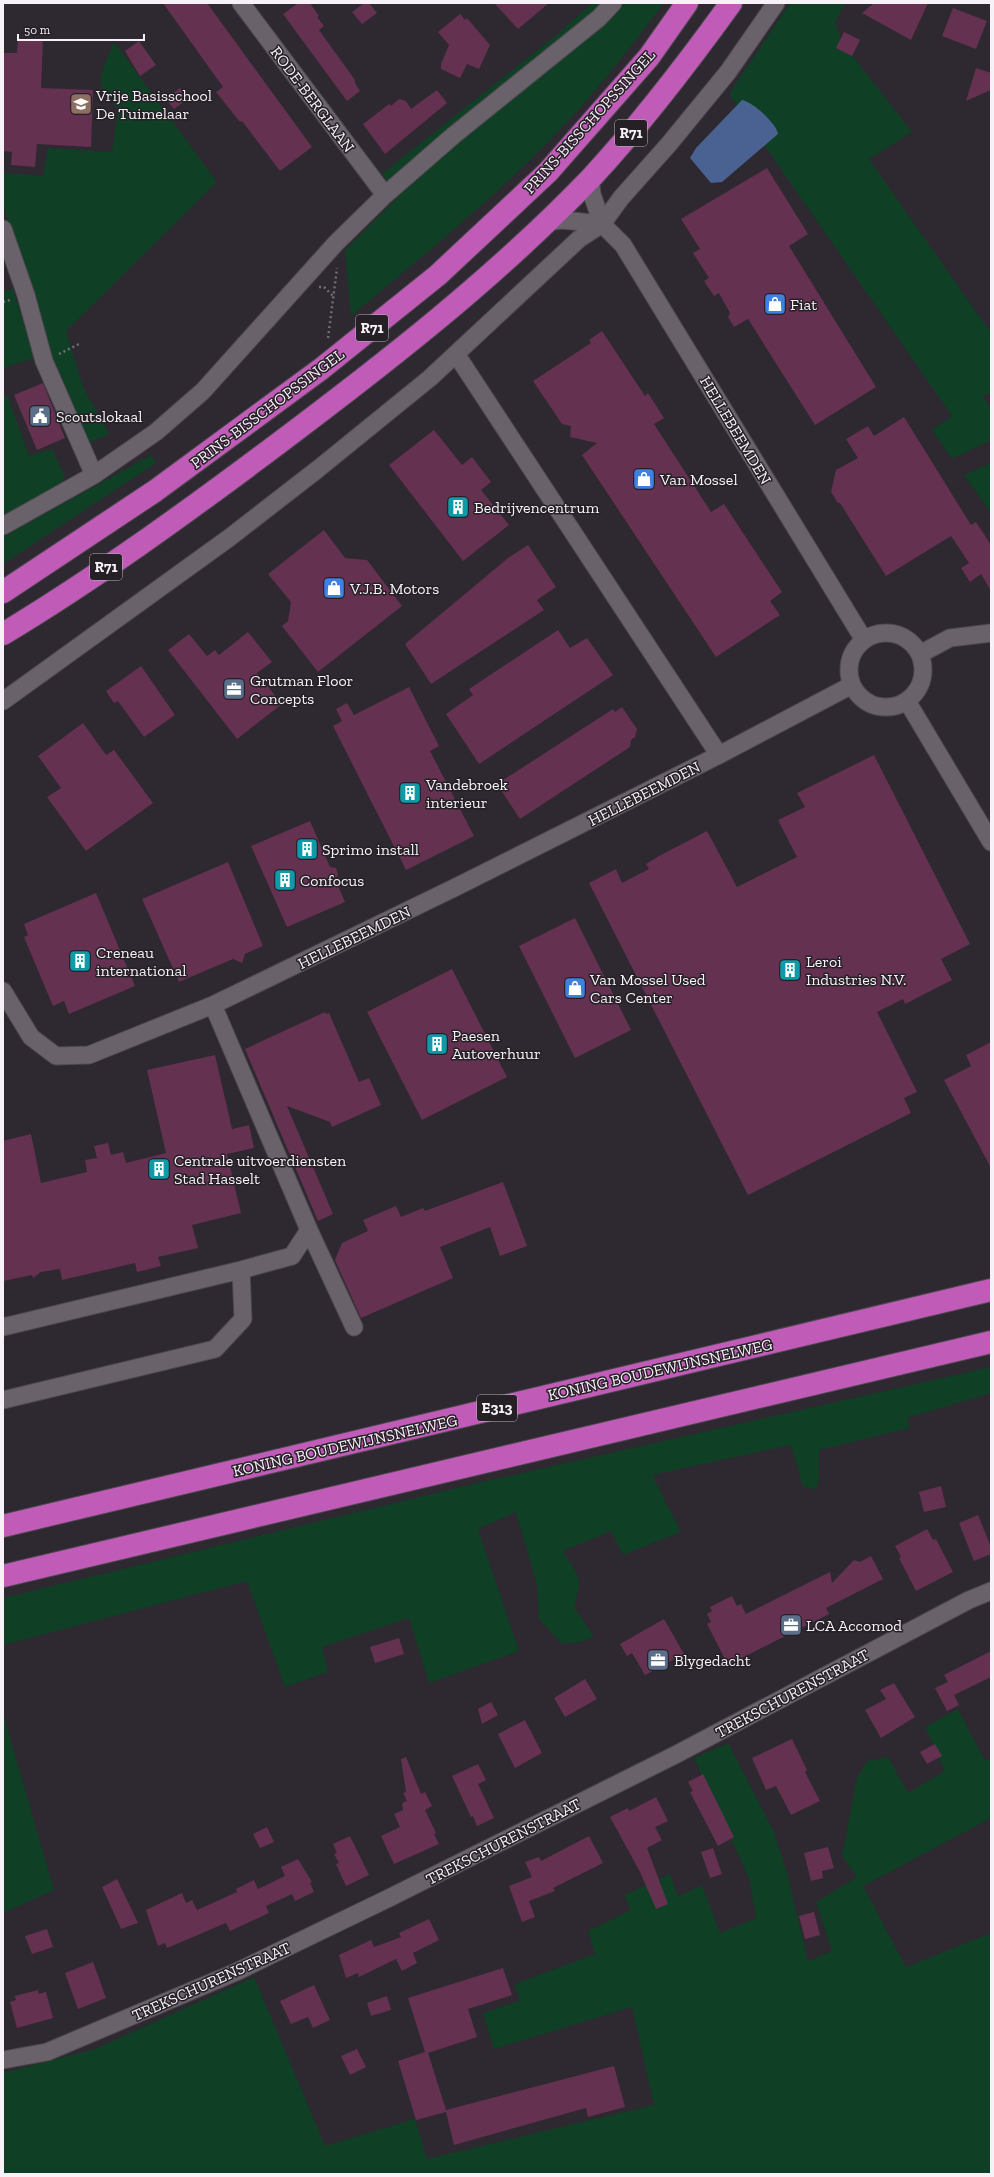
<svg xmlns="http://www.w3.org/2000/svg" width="994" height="2177" viewBox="0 0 994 2177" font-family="'Zilla Slab',serif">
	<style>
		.green { fill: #0f4025 }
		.water { fill: #496292 }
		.building { fill: #643150 }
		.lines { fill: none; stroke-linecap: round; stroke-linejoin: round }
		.minor-casing { stroke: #4d474e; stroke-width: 19 }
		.highway-casing { stroke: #4d474e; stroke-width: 24 }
		.path { stroke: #726d74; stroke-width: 2.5; stroke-dasharray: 2 3; stroke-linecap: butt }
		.minor { stroke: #69626b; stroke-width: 17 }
		.highway { stroke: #c05bb8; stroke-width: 22 }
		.labels { text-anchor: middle; stroke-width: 3; stroke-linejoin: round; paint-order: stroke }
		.shield { fill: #251f26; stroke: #b7b3b8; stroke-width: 1 }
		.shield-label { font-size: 15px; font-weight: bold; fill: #f6f2f7 }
		.poi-label { font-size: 16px; fill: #f6f2f7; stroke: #251f26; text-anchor: start }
		.street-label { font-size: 16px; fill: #f6f2f7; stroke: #251f26 }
	</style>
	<rect width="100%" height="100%" fill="#2e2830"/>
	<!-- green -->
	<path class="green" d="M 592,3 L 664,3 C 628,51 590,99 548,142 C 486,205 418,260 351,316 L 345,250 L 400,195 L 382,174 L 559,33 Z
		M 790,3 L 845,3 L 835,22 L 842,42 L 912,132 L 869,159 L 988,329 L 991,327 L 991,393 L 983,396 L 991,409 L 991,440 L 952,459 L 932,430 L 952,416 L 729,94 Z
		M 114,42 L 217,182 L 66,331 L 83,387 L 109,434 L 89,443 L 74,420 L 21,266 L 3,204 L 3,173 L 43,176 L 48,148 L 112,152 L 118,109 C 90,83 102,73 114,42 Z
		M 13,289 L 35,358 L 3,368 L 3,291 Z
		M 7,395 L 29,456 L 52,449 L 65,477 L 61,484 L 3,516 L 3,397 Z
		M 151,455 L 156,463 L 3,564 L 3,537 Z
		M 991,463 L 991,513 L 964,475 Z
		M 991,1367 L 991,1393 L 907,1418 L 910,1428 L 819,1450 L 819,1479 L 816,1490 L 803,1486 L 791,1445 L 652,1475 L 681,1532 L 623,1555 L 611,1531 L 563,1551 C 579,1578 583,1575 574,1607 L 594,1637 L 580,1642 L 562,1644 L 539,1619 L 537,1585 L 516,1512 L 478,1529 L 519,1651 L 429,1683 L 409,1618 L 322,1647 L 328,1672 L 285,1687 L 247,1581 L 3,1645 L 3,1598 L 465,1486 Z
		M 958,1709 L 985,1761 L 991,1758 L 991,1818 L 863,1886 L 906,1967 L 991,1933 L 991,2174 L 3,2174 L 3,2073 L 95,2049 L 254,1977 L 325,2146 L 415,2119 L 427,2159 L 654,2105 L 632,2007 L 494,2049 L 483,2013 L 520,2001 L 515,1984 L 595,1954 L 588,1931 L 631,1910 L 624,1895 L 670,1874 L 678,1897 L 702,1885 L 720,1933 L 756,1918 L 749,1878 L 694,1758 L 728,1743 L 774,1832 L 788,1877 L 808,1961 L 832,1951 L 816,1902 L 857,1877 L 842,1856 L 857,1778 L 867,1761 L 888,1757 L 908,1793 L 945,1771 L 925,1727 Z
		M 3,1713 L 54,1890 L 3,1913 Z"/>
	<!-- water -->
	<path class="water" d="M 742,100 C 753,102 777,124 778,134 L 722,182 L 711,183 L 690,158 L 696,148 Z"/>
	<!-- building -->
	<path class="building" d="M 163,3 L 207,3 L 312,147 L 280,171 L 242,121 L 240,122 L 216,92 L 223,87 Z
		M 298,3 L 310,3 L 319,16 L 317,17 L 324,26 L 319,30 L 355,80 L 355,83 L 360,91 L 347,101 L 283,14 Z
		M 364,3 L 369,3 L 377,13 L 362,24 L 352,12 Z
		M 494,3 L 549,3 L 518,29 Z
		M 874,3 L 928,3 L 911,40 L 862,13 Z
		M 953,8 L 987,21 L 976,49 L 942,36 Z
		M 460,14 L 465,20 L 467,18 L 490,45 L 479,69 L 467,64 L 460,78 L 441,69 L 441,64 L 449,45 L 438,32 Z
		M 844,32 L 860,40 L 852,56 L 836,48 Z
		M 18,39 L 43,39 L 41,88 L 93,90 L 91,147 L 37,144 L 35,167 L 11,165 L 12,152 L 3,151 L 3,53 L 17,53 Z
		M 139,41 L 156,65 L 140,76 L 125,51 Z
		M 976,68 L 991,73 L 991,90 L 966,101 Z
		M 180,88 L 188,99 L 174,109 L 166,99 Z
		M 437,90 L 447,103 L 385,154 L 363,124 L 389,104 L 391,106 L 399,99 L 406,101 L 411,109 Z
		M 767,168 L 808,234 L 789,246 L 876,387 L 815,425 L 748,319 L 734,327 L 728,317 L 730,313 L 719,293 L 714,296 L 704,281 L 709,278 L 693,253 L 700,249 L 681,219 Z
		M 602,331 L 645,396 L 648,393 L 664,418 L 654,424 L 711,512 L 724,504 L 782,592 L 770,601 L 780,615 L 716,657 L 582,455 L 597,443 L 570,437 L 571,426 L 562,424 L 533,381 L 591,343 L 589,340 Z
		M 43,383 L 65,438 L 37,450 L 14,395 Z
		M 904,417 L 971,525 L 976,522 L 991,545 L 991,591 L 981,574 L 970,582 L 961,568 L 969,563 L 951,536 L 886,576 L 840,503 L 838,503 L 831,492 L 836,470 L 858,458 L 846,439 L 868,426 L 874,436 Z
		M 434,430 L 462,465 L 472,457 L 491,482 L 481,490 L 509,525 L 463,561 L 389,465 Z
		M 324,530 L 345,558 L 367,560 L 402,606 L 318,672 L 282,626 L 288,621 L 291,602 L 268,574 Z
		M 528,545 L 556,587 L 537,600 L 544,610 L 431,684 L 405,644 L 508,558 Z
		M 558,630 L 570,648 L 587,638 L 613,675 L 479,764 L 446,714 L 473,695 L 469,689 Z
		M 248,632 L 272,662 L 257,673 L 282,704 L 237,739 L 168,650 L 189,634 L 207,656 L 215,650 L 219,655 Z
		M 141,666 L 175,715 L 144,737 L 118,701 L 114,703 L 106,691 Z
		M 409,687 L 439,746 L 430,751 L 474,836 L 406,870 L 333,726 L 342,721 L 336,709 L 347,703 L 354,715 Z
		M 622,707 L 637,729 L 635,737 L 631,740 L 630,747 L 520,819 L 497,784 L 613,709 L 615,712 Z
		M 83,723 L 106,755 L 114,750 L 153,803 L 86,851 L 47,797 L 61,788 L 38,756 Z
		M 874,755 L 970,944 L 941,959 L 952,980 L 905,1004 L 903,999 L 877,1012 L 917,1092 L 904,1098 L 911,1113 L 748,1195 L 589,883 L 616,869 L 622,883 L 649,869 L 646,864 L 659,856 L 707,831 L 737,887 L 797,857 L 778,820 L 805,807 L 797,793 Z
		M 310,821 L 330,867 L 336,868 L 338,875 L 335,879 L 345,902 L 287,927 L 251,846 Z
		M 228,862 L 263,946 L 245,954 L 242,963 L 233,959 L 179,982 L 142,899 Z
		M 96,893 L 135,986 L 69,1014 L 64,1001 L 53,1006 L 24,937 L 28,935 L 24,924 Z
		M 575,918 L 631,1030 L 575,1058 L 519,946 Z
		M 452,969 L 507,1077 L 422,1120 L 367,1012 Z
		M 325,1012 L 326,1014 L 329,1013 L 359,1082 L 369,1078 L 381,1105 L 332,1127 L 330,1122 L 287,1106 L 333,1214 L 318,1221 L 245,1049 Z
		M 991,1042 L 991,1168 L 944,1080 L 971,1066 L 966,1055 Z
		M 215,1055 L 232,1129 L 249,1125 L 254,1148 L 227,1154 L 241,1213 L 192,1225 L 198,1248 L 158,1257 L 161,1266 L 137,1272 L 135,1263 L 62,1280 L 60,1269 L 41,1272 L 33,1278 L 32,1275 L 3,1281 L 3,1141 L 31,1134 L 41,1183 L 87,1172 L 85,1160 L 97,1158 L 94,1146 L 108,1143 L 111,1155 L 123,1152 L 126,1163 L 166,1153 L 147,1070 Z
		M 503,1182 L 527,1246 L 500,1256 L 490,1227 L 440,1247 L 453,1278 L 361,1318 L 335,1260 L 342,1243 L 368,1231 L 363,1220 L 396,1206 L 401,1217 L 423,1208 L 425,1211 Z
		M 941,1486 L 946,1507 L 924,1512 L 919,1492 Z
		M 978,1515 L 991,1547 L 991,1554 L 974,1561 L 959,1523 Z
		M 927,1529 L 933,1540 L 936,1539 L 953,1572 L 916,1591 L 899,1558 L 901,1557 L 895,1546 Z
		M 871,1556 L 883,1579 L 826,1608 L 829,1614 L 728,1665 L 707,1624 L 711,1622 L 707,1614 L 712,1611 L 710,1607 L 732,1596 L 737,1606 L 741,1604 L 746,1614 L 830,1572 L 832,1583 L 854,1560 L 860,1562 Z
		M 664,1619 L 684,1654 L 645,1675 L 632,1653 L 627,1656 L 620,1644 Z
		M 399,1638 L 404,1654 L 375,1663 L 370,1647 Z
		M 991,1651 L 991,1677 L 954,1695 L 959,1705 L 947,1711 L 935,1688 L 948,1682 L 944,1675 Z
		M 585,1679 L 597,1699 L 565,1717 L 554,1698 Z
		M 894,1683 L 915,1717 L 881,1738 L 865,1710 L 886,1699 L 880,1690 Z
		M 491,1702 L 498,1715 L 482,1724 L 478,1709 Z
		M 525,1720 L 542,1753 L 515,1768 L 498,1734 Z
		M 792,1739 L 807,1770 L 805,1772 L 820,1801 L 791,1815 L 776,1786 L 766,1790 L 752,1758 Z
		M 935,1744 L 942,1756 L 927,1764 L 920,1752 Z
		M 406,1757 L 421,1794 L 425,1792 L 432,1806 L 425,1810 L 436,1833 L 434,1834 L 439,1844 L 394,1864 L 381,1836 L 400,1827 L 394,1814 L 403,1810 L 402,1803 L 407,1801 L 403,1793 L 406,1792 L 401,1759 Z
		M 478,1764 L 486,1780 L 478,1784 L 494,1818 L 477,1826 L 473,1816 L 471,1817 L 452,1776 Z
		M 703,1774 L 734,1837 L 718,1846 L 690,1792 L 693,1791 L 688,1782 Z
		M 656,1797 L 668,1821 L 655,1827 L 662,1840 L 647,1848 L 668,1904 L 656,1909 L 640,1872 L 610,1817 L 628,1808 L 629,1811 Z
		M 267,1827 L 274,1842 L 260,1848 L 253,1834 Z
		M 350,1836 L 369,1875 L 346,1886 L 336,1864 L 339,1863 L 334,1854 L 337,1853 L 333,1844 Z
		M 589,1836 L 603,1863 L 553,1888 L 555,1891 L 529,1901 L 535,1917 L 522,1922 L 509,1886 L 532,1877 L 525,1862 L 539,1857 L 541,1861 Z
		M 828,1847 L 834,1868 L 822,1871 L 823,1878 L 811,1881 L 804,1853 Z
		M 713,1848 L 722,1874 L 710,1878 L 701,1852 Z
		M 298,1859 L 312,1882 L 310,1883 L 314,1892 L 295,1901 L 292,1894 L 266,1906 L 269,1913 L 230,1931 L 226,1923 L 167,1948 L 165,1943 L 158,1946 L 146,1910 L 182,1893 L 186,1903 L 192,1900 L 197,1910 L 237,1892 L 236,1889 L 254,1880 L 258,1889 L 285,1876 L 281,1867 Z
		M 117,1879 L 138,1923 L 121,1929 L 102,1887 Z
		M 814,1912 L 820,1935 L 805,1939 L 799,1916 Z
		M 429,1919 L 439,1940 L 413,1953 L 417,1963 L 402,1971 L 396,1959 L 359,1977 L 358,1973 L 346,1978 L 339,1955 L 371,1940 L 374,1947 L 401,1937 L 399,1933 Z
		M 47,1929 L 53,1947 L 32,1954 L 25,1936 Z
		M 93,1962 L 106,1998 L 78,2009 L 65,1973 Z
		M 503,1968 L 512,1995 L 468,2009 L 477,2037 L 428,2053 L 446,2110 L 614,2066 L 625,2107 L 588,2117 L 586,2108 L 454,2145 L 446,2112 L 416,2120 L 398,2061 L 425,2052 L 408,1998 Z
		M 314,1985 L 330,2020 L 313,2028 L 308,2017 L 291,2024 L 280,2001 Z
		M 38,1990 L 39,1994 L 46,1992 L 53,2018 L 17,2028 L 10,2002 L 16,2000 L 15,1996 Z
		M 387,1996 L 391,2010 L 371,2016 L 367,2003 Z
		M 357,2049 L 366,2067 L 350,2075 L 341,2056 Z"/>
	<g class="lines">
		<!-- minor casing -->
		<g class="minor-casing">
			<path id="minor" d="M 241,3 L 385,195
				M 590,178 L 592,194 L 602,224 L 623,245 L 864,640
				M 545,222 L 562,220 L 602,224
				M 3,229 L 26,295 L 44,361 L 94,475
				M 456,354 L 719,755
				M 3,526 L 94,475 L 156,432 L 203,391 L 336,243 L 385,195 L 454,135 L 599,18 L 613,3
				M849 670a37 37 0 1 1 74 0a37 37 0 1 1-74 0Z
				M 920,654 L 950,638 L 991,633
				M 3,701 L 229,538 L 318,469 L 430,378 L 579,239 L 602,224 L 621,198 L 669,144 L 728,72 L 776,3
				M 907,701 L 991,842
				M 3,991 L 31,1037 L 56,1056 L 89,1055 L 213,1005 L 456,887 L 719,755 L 852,685
				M 213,1005 L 309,1230 L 354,1327
				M 3,1327 L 241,1270 L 292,1256 L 309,1230
				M 3,1400 L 215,1349 L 243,1319 L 241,1270
				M 3,2060 L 47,2052 L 236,1972 L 389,1898 L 675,1755 L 969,1600 L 991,1591"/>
		</g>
		<!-- highway casing -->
		<g class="highway-casing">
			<path id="highway" d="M 3,592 L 155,491 L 321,369 L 438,275 L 548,172 L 649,57 L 687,3
				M 3,634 C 96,578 184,514 271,449 C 383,365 494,279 591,178 C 642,123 687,64 731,3
				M 3,1526 L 991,1290
				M 3,1576 L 991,1342"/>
		</g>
		<!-- path -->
		<path class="path" d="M 319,287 L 324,287 L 333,296
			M 3,302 L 10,300
			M 328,338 L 337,268
			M 59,354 L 81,343"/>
		<!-- minor -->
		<use href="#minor" class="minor"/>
		<!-- highway -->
		<use href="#highway" class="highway"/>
	</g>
	<!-- icons -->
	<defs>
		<g id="school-square" transform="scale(1.15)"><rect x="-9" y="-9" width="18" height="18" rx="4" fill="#8d6e63" stroke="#251f26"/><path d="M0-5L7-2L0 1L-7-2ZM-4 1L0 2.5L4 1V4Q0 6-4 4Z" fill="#fff"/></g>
		<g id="shop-square" transform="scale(1.15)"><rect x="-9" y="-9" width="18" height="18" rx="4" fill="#3f7fe0" stroke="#251f26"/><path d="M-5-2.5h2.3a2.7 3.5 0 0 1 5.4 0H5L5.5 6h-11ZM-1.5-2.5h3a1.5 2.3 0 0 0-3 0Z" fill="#fff"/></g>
		<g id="civic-square" transform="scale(1.15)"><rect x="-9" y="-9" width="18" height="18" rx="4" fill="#5c6f8a" stroke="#251f26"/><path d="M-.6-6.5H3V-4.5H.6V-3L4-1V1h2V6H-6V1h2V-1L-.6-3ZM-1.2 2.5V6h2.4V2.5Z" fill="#fff"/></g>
		<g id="building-square" transform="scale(1.15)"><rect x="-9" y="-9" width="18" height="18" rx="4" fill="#0f9aa8" stroke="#251f26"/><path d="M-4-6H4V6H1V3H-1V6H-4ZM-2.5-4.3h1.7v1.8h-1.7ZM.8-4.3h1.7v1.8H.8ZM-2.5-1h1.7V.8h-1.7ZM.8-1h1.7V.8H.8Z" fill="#fff"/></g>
		<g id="office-square" transform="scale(1.15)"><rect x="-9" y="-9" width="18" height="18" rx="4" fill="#5c6f8a" stroke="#251f26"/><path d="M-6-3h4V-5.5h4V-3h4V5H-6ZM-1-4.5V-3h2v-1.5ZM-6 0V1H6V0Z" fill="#fff"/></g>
	</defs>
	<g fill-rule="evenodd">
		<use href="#school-square" x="81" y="104"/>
		<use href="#shop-square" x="775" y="304"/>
		<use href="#civic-square" x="40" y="416"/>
		<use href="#shop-square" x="644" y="479"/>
		<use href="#building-square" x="458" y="507"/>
		<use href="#shop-square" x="334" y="588"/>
		<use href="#office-square" x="234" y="689"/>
		<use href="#building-square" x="410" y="793"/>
		<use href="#building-square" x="307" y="849"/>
		<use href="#building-square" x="285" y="880"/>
		<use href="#building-square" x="80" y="961"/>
		<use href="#building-square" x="790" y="970"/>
		<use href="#shop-square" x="575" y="988"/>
		<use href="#building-square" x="437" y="1044"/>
		<use href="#building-square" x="159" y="1169"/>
		<use href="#office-square" x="791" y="1625"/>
		<use href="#office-square" x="658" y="1660"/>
	</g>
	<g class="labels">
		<!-- shield labels -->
		<g class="shield">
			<rect x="615" y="120" width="32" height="26" rx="3"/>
			<rect x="356" y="315" width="32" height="26" rx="3"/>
			<rect x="90" y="554" width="32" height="26" rx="3"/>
			<rect x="477" y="1395" width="40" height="26" rx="3"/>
		</g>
		<g class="shield-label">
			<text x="631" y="138">R71</text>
			<text x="372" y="333">R71</text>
			<text x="106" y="572">R71</text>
			<text x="497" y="1413">E313</text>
		</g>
		<!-- poi labels -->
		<g class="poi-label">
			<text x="96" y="101">Vrije Basisschool<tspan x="96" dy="18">De Tuimelaar</tspan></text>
			<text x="790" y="310">Fiat</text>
			<text x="56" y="422">Scoutslokaal</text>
			<text x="660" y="485">Van Mossel</text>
			<text x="474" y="513">Bedrijvencentrum</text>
			<text x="350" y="594">V.J.B. Motors</text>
			<text x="250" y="686">Grutman Floor<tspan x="250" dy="18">Concepts</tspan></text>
			<text x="426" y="790">Vandebroek<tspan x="426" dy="18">interieur</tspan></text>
			<text x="322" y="855">Sprimo install</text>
			<text x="300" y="886">Confocus</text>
			<text x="96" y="958">Creneau<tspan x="96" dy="18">international</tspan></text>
			<text x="806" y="967">Leroi<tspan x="806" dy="18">Industries N.V.</tspan></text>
			<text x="590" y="985">Van Mossel Used<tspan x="590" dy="18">Cars Center</tspan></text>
			<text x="452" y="1041">Paesen<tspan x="452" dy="18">Autoverhuur</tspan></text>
			<text x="174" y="1166">Centrale uitvoerdiensten<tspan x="174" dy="18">Stad Hasselt</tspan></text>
			<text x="806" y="1631">LCA Accomod</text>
			<text x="674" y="1666">Blygedacht</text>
		</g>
		<!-- street labels -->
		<g class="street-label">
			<text transform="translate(313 99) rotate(53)" y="6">RODE-BERGLAAN</text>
			<text transform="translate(589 121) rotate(-48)" y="6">PRINS-BISSCHOPSSINGEL</text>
			<text transform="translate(267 408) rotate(-37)" y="6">PRINS-BISSCHOPSSINGEL</text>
			<text transform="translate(736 430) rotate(59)" y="6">HELLEBEEMDEN</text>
			<text transform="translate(644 793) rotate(-27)" y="6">HELLEBEEMDEN</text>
			<text transform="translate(354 937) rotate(-26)" y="6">HELLEBEEMDEN</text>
			<text transform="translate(660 1369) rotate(-13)" y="6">KONING BOUDEWIJNSNELWEG</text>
			<text transform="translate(345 1445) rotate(-13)" y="6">KONING BOUDEWIJNSNELWEG</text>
			<text transform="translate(792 1693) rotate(-28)" y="6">TREKSCHURENSTRAAT</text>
			<text transform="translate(503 1841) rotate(-27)" y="6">TREKSCHURENSTRAAT</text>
			<text transform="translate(211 1981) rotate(-24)" y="6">TREKSCHURENSTRAAT</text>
		</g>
	</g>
	<!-- border -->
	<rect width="994" height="2177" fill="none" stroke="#f6f2f7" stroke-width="8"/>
	<!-- scale -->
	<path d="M18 34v6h126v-6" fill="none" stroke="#f6f2f7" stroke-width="2"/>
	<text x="24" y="34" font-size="12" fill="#f6f2f7" stroke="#251f26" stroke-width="3" paint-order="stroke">50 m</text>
</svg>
